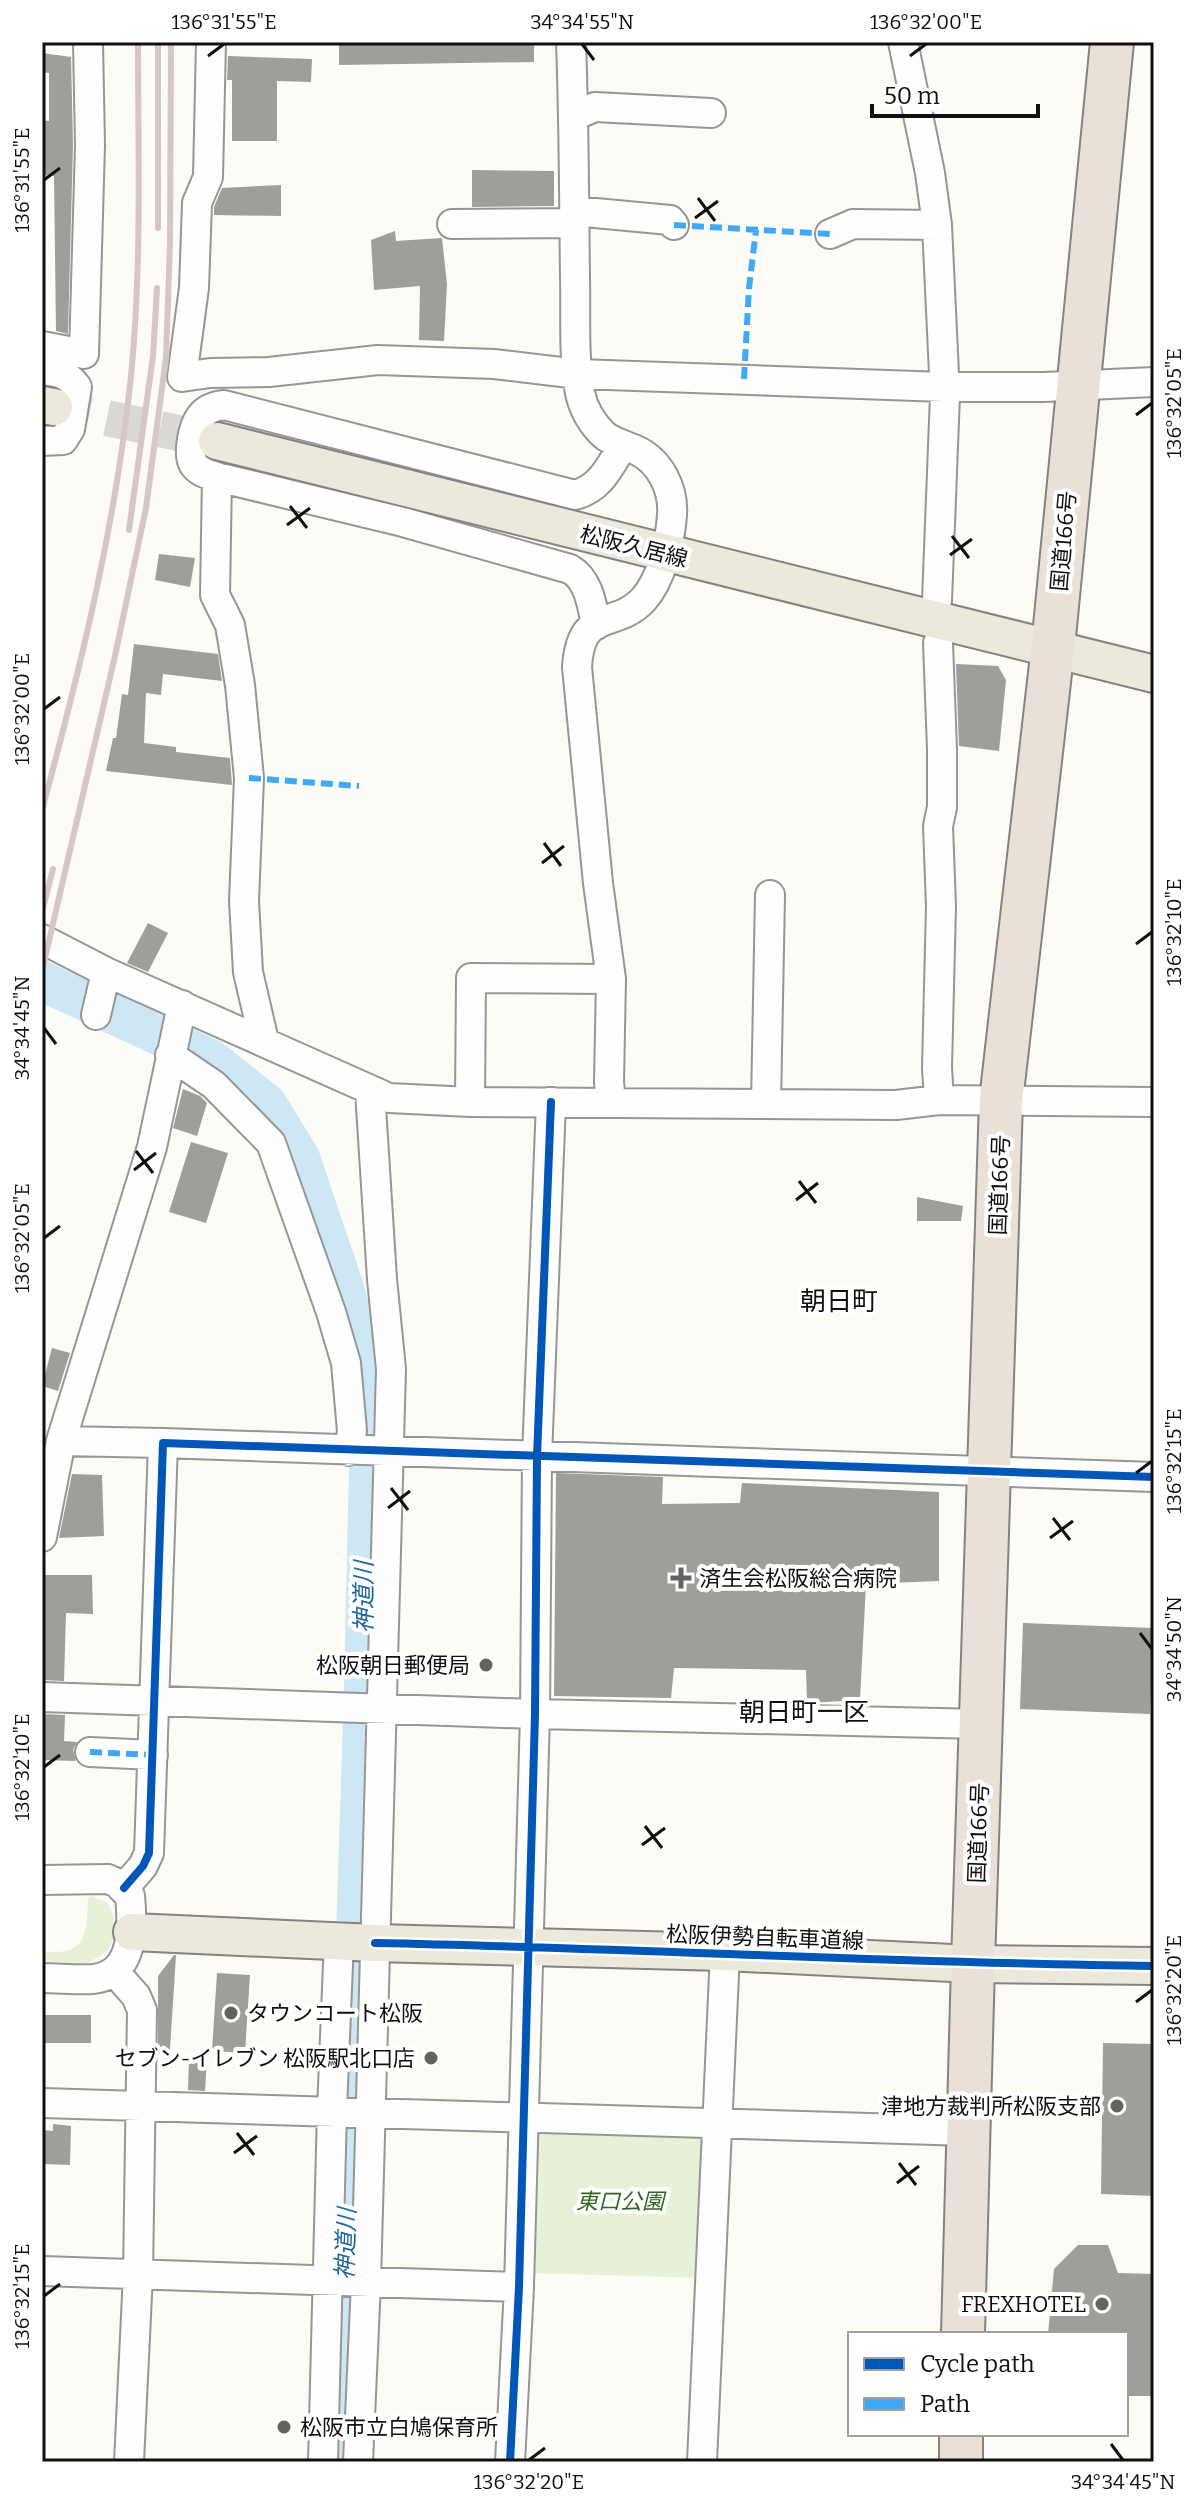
<svg xmlns="http://www.w3.org/2000/svg" width="1196" height="2504" viewBox="0 0 1196 2504" font-family="Bitter,'Noto Sans JP',serif">
	<style>
		.green { fill: #e6f1d8 }
		.lines { fill: none; stroke-linecap: round; stroke-linejoin: round }
		.river { stroke: #cee7f4; stroke-width: 40 }
		.building { fill: #a09e9b }
		.major-tunnel { stroke: #d9d8d4; stroke-width: 36; stroke-dasharray: 36 18; stroke-linecap: butt }
		.minor-casing { stroke: #969694; stroke-width: 32 }
		.major-casing { stroke: #848381; stroke-width: 40 }
		.highway-casing { stroke: #848381; stroke-width: 46 }
		.minor { stroke: #fffefe; stroke-width: 28 }
		.major { stroke: #ece8dc; stroke-width: 36 }
		.highway { stroke: #e9e1d8; stroke-width: 42 }
		.rail { stroke: #d7c6c7; stroke-width: 6 }
		.quiet { stroke: #3fa9f5; stroke-width: 6; stroke-dasharray: 12 6; stroke-linecap: butt }
		.cycleway-casing { stroke: #fff; stroke-width: 13 }
		.cycleway { stroke: #0057b8; stroke-width: 8 }
		.ticks { fill: none; stroke: #101010; stroke-width: 3 }
		.poi-dot { fill: #636260; stroke: #fff; stroke-width: 3 }
		.labels { text-anchor: middle; stroke-width: 8; stroke-linejoin: round; paint-order: stroke }
		.street-label { font-size: 22px; fill: #101010; stroke: #fff }
		.poi-label { font-size: 22px; fill: #101010; stroke: #fff; text-anchor: end }
		.park-label { font-size: 22px; font-style: italic; fill: #316623; stroke: #fff }
		.water-label { font-size: 24px; font-style: italic; fill: #1f679d; stroke: #fff }
		.quarter-label { font-size: 26px; fill: #101010; stroke: #fff }
		.neatline { fill: none; stroke: #101010; stroke-width: 3 }
		.ticks-label { font-size: 20px; text-anchor: middle; fill: #101010 }
	</style>
	<rect width="100%" height="100%" fill="#fcfbf6"/>
	<!-- green -->
	<path class="green" d="M 90,1896 L 107,1902 L 111,1909 L 114,1919 L 113,1939 L 107,1952 L 86,1964 L 42,1961 L 42,1951 C 86,1957 87,1935 88,1899 Z
		M 699,2129 L 709,2141 L 700,2278 L 532,2273 L 535,2132 Z"/>
	<g class="lines">
		<!-- river -->
		<path class="river" d="M 42,981 L 212,1060 L 267,1104 L 300,1158 L 344,1288 L 365,1364 L 369,1465 L 364,1689 L 339,2462"/>
	</g>
	<!-- building -->
	<path class="building" d="M 339,42 L 534,42 L 534,62 L 339,65 Z
		M 42,53 L 71,57 L 73,145 L 68,334 L 56,331 L 54,176 L 42,175 L 42,120 L 49,121 L 49,73 L 42,72 Z
		M 228,56 L 312,59 L 311,82 L 277,81 L 277,141 L 232,141 L 232,80 L 227,80 Z
		M 472,170 L 554,171 L 554,206 L 472,207 Z
		M 281,185 L 281,216 L 214,215 L 214,207 L 222,188 Z
		M 395,231 L 396,241 L 442,238 L 447,284 L 444,341 L 419,340 L 420,286 L 374,290 L 371,240 Z
		M 159,554 L 195,558 L 190,587 L 155,580 Z
		M 134,644 L 218,654 L 222,681 L 163,674 L 161,695 L 146,693 L 144,743 L 176,747 L 176,752 L 230,758 L 232,785 L 106,771 L 113,738 L 116,738 L 122,694 L 128,695 Z
		M 956,664 L 998,666 L 1006,680 L 999,751 L 959,746 Z
		M 148,923 L 168,933 L 148,972 L 127,963 Z
		M 183,1089 L 200,1096 L 207,1103 L 197,1136 L 173,1128 Z
		M 191,1142 L 228,1153 L 206,1223 L 169,1212 Z
		M 917,1197 L 963,1206 L 961,1221 L 917,1221 Z
		M 52,1348 L 70,1353 L 58,1391 L 42,1386 Z
		M 556,1473 L 663,1477 L 662,1504 L 740,1503 L 742,1483 L 939,1492 L 939,1581 L 866,1584 L 860,1700 L 807,1703 L 806,1670 L 674,1668 L 671,1698 L 554,1696 Z
		M 72,1474 L 102,1475 L 104,1536 L 59,1538 Z
		M 44,1575 L 92,1575 L 93,1614 L 66,1613 L 64,1681 L 42,1680 Z
		M 1023,1623 L 1153,1628 L 1150,1714 L 1020,1709 Z
		M 42,1714 L 65,1715 L 64,1741 L 77,1742 L 73,1750 L 76,1761 L 42,1760 Z
		M 174,1955 L 176,1955 L 170,2049 L 158,2049 L 158,1976 Z
		M 217,1973 L 250,1975 L 245,2053 L 212,2051 Z
		M 42,2015 L 91,2015 L 91,2043 L 42,2043 Z
		M 1103,2043 L 1154,2044 L 1154,2196 L 1101,2194 Z
		M 189,2057 L 207,2058 L 205,2091 L 188,2090 Z
		M 53,2124 L 71,2126 L 70,2165 L 42,2164 L 42,2130 L 53,2131 Z
		M 1078,2245 L 1108,2245 L 1118,2273 L 1154,2274 L 1154,2396 L 1126,2396 L 1126,2334 L 1048,2334 L 1054,2269 Z"/>
	<g class="lines">
		<!-- major-tunnel -->
		<path class="major-tunnel" d="M 54,407 L 217,441"/>
		<!-- minor casing -->
		<g class="minor-casing">
			<path id="minor" d="M 211,42 L 208,177 L 197,203 L 194,288 L 182,377 L 210,373 L 269,372 L 378,360 L 494,364 L 578,374 L 944,387 L 1044,387 L 1154,382
				M 571,42 C 574,121 574,199 575,278 C 576,315 573,356 580,393 C 583,408 592,424 604,435 C 612,442 625,445 636,450 C 660,461 674,489 672,515 C 670,542 662,579 643,600 C 615,630 581,606 577,667 L 598,883 L 611,979 L 609,1082 L 611,1102
				M 903,42 L 930,173 L 937,225 L 945,395 L 937,601
				M 574,116 L 595,107 L 711,113
				M 574,211 L 670,220 L 674,225
				M 452,224 L 574,223
				M 830,234 L 853,224 L 937,225
				M 42,346 L 84,354 L 90,145 L 88,42
				M 42,370 C 58,372 67,373 77,387 L 70,429 L 63,440 L 42,441
				M 217,477 L 215,595 L 230,625 L 240,685 L 249,778 L 244,901 L 248,972 L 264,1041
				M 596,625 C 592,605 589,580 570,569 L 403,522 L 217,477 C 208,474 200,473 194,465 C 187,455 193,425 201,416 C 207,408 215,406 224,405 L 575,495 C 601,488 610,466 623,445
				M 938,643 L 942,749 L 942,807 L 938,826 L 941,906 L 937,1068 L 939,1100
				M 42,939 L 106,972 L 389,1098 L 470,1102 L 896,1105 L 939,1100 L 1154,1102
				M 96,1015 L 106,972
				M 170,1055 L 214,1085 L 271,1143 L 331,1312 L 346,1363 L 352,1431 L 349,1451
				M 470,1102 L 471,978 L 611,979
				M 766,1104 L 770,895
				M 61,1441 L 163,1443
				M 42,1537 L 61,1441 L 152,1147 L 182,1005
				M 42,1697 L 535,1714 L 982,1724
				M 90,1752 L 153,1755
				M 42,1880 L 108,1879 L 117,1883 L 130,1896 C 133,1926 135,1975 93,1979 C 77,1980 59,1978 42,1978
				M 124,1888 L 143,1866 L 149,1853 L 163,1443 L 1154,1477
				M 114,1971 L 136,1996 L 142,2010 L 138,2274 L 129,2462
				M 42,2103 L 968,2131
				M 42,2271 L 519,2287
				M 323,2462 L 332,2110 L 339,1940
				M 358,2462 L 366,2282 L 391,1369 L 382,1279 L 370,1091
				M 510,2462 L 519,2287 L 535,1714 L 537,1457 L 551,1102
				M 702,2462 L 725,1952"/>
		</g>
		<!-- major casing -->
		<g class="major-casing">
			<path id="major" d="M 42,405 L 54,407
				M 217,441 L 1154,674
				M 132,1932 L 375,1943 L 725,1952 L 973,1964 L 1154,1966"/>
		</g>
		<!-- highway casing -->
		<g class="highway-casing">
			<path id="highway" d="M 963,2334 L 973,1964 L 1001,1101 L 1053,647 L 1112,42
				M 961,2462 L 961,2434"/>
		</g>
		<!-- minor -->
		<use href="#minor" class="minor"/>
		<!-- major -->
		<use href="#major" class="major"/>
		<!-- highway -->
		<use href="#highway" class="highway"/>
		<!-- rail -->
		<path class="rail" d="M 158,42 L 158,228
			M 129,530 L 153,356 L 157,288
			M 42,810 C 81,666 116,524 131,376 C 142,266 138,153 138,42
			M 42,912 L 53,869
			M 42,971 L 115,656 L 146,508 L 166,358 L 170,243 L 171,42"/>
		<!-- quiet -->
		<path class="quiet" d="M 674,225 L 830,234
			M 744,379 L 749,288 L 756,230
			M 249,778 L 359,786
			M 90,1752 L 153,1755"/>
		<!-- cycleway casing -->
		<g class="cycleway-casing">
			<path id="cycleway" d="M 124,1888 L 143,1866 L 149,1853 L 163,1443 L 1154,1477
				M 375,1943 C 635,1948 894,1963 1154,1966
				M 510,2462 L 519,2287 L 535,1714 L 537,1457 L 551,1102"/>
		</g>
		<!-- cycleway -->
		<use href="#cycleway" class="cycleway"/>
	</g>
	<!-- ticks -->
	<path class="ticks" d="M 582,44 L 594,60M 208,56 L 224,44M 910,56 L 926,44M 44,180 L 60,168M 698,198 L 715,221M 695,218 L 718,201M 1136,415 L 1152,403M 290,506 L 307,528M 287,525 L 310,508M 952,536 L 969,558M 950,555 L 972,539M 44,709 L 60,697M 544,843 L 561,866M 542,863 L 564,846M 1136,944 L 1152,932M 44,1028 L 56,1044M 136,1151 L 153,1173M 134,1170 L 156,1153M 799,1181 L 816,1203M 796,1200 L 818,1183M 44,1238 L 60,1226M 1136,1473 L 1152,1461M 391,1488 L 408,1510M 388,1508 L 410,1491M 1053,1518 L 1070,1540M 1050,1538 L 1073,1521M 1140,1633 L 1152,1649M 44,1767 L 60,1755M 645,1826 L 662,1848M 642,1845 L 665,1828M 1136,2002 L 1152,1990M 237,2133 L 254,2155M 234,2153 L 257,2136M 899,2163 L 916,2185M 897,2183 L 919,2166M 44,2296 L 60,2284M 1111,2444 L 1123,2460M 529,2460 L 545,2448"/>
	<!-- markers -->
	<g class="poi-dot">
		<path d="M677 1566h8v8h8v8h-8v8h-8v-8h-8v-8h8z"/>
		<circle cx="486" cy="1665" r="8"/>
		<circle cx="231" cy="2013" r="8"/>
		<circle cx="431" cy="2058" r="8"/>
		<circle cx="1117" cy="2106" r="8"/>
		<circle cx="1102" cy="2304" r="8"/>
		<circle cx="284" cy="2427" r="8"/>
	</g>
	<g class="labels">
		<!-- street labels -->
		<g class="street-label">
			<text transform="translate(1063 541) rotate(-85)" y="8">国道166号</text>
			<text transform="translate(634 546) rotate(14)" y="8">松阪久居線</text>
			<text transform="translate(999 1185) rotate(-88)" y="8">国道166号</text>
			<text transform="translate(978 1833) rotate(-88)" y="8">国道166号</text>
			<text transform="translate(765 1937) rotate(2)" y="8">松阪伊勢自転車道線</text>
		</g>
		<!-- poi labels -->
		<g class="poi-label">
			<text x="699" y="1586" text-anchor="start">済生会松阪総合病院</text>
			<text x="470" y="1673">松阪朝日郵便局</text>
			<text x="247" y="2021" text-anchor="start">タウンコート松阪</text>
			<text x="415" y="2066">セブン-イレブン 松阪駅北口店</text>
			<text x="1101" y="2114">津地方裁判所松阪支部</text>
			<text x="1086" y="2312">FREXHOTEL</text>
			<text x="300" y="2435" text-anchor="start">松阪市立白鳩保育所</text>
		</g>
		<!-- park labels -->
		<g class="park-label">
			<text x="620" y="2209">東口公園</text>
		</g>
		<!-- water labels -->
		<g class="water-label">
			<text transform="translate(364 1597) rotate(-90)" y="8">神道川</text>
			<text transform="translate(346 2244) rotate(-88)" y="8">神道川</text>
		</g>
		<!-- quarter labels -->
		<g class="quarter-label">
			<text x="839" y="1310">朝日町</text>
			<text x="804" y="1721">朝日町一区</text>
		</g>
	</g>
	<!-- border -->
	<rect width="1196" height="2504" fill="none" stroke="#ffffff" stroke-width="88"/>
	<!-- legend -->
	<rect x="848" y="2332" width="280" height="104" fill="#ffffff" stroke="#9f9f9f" stroke-width="2"/>
	<rect x="864" y="2358" width="40" height="12" fill="#0057b8" stroke="#9f9f9f" stroke-width="2"/>
	<text x="920" y="2372" font-size="24" fill="#101010">Cycle path</text>
	<rect x="864" y="2398" width="40" height="12" fill="#3fa9f5" stroke="#9f9f9f" stroke-width="2"/>
	<text x="920" y="2412" font-size="24" fill="#101010">Path</text>
	<!-- scale -->
	<path d="M872 104v12h166v-12" fill="none" stroke="#101010" stroke-width="4"/>
	<text x="884" y="104" font-size="24" fill="#101010" stroke="#ffffff" stroke-width="6" paint-order="stroke">50 m</text>
	<rect x="44" y="44" width="1108" height="2416" class="neatline"/>
	<g class="ticks-label">
		<text x="224" y="29">136°31'55"E</text>
		<text x="582" y="29">34°34'55"N</text>
		<text x="926" y="29">136°32'00"E</text>
		<text transform="translate(22 180) rotate(-90)" y="7">136°31'55"E</text>
		<text transform="translate(1174 403) rotate(-90)" y="7">136°32'05"E</text>
		<text transform="translate(22 709) rotate(-90)" y="7">136°32'00"E</text>
		<text transform="translate(1174 932) rotate(-90)" y="7">136°32'10"E</text>
		<text transform="translate(22 1028) rotate(-90)" y="7">34°34'45"N</text>
		<text transform="translate(22 1238) rotate(-90)" y="7">136°32'05"E</text>
		<text transform="translate(1174 1461) rotate(-90)" y="7">136°32'15"E</text>
		<text transform="translate(1174 1649) rotate(-90)" y="7">34°34'50"N</text>
		<text transform="translate(22 1767) rotate(-90)" y="7">136°32'10"E</text>
		<text transform="translate(1174 1990) rotate(-90)" y="7">136°32'20"E</text>
		<text transform="translate(22 2296) rotate(-90)" y="7">136°32'15"E</text>
		<text x="529" y="2489">136°32'20"E</text>
		<text x="1123" y="2489">34°34'45"N</text>
	</g>
</svg>
